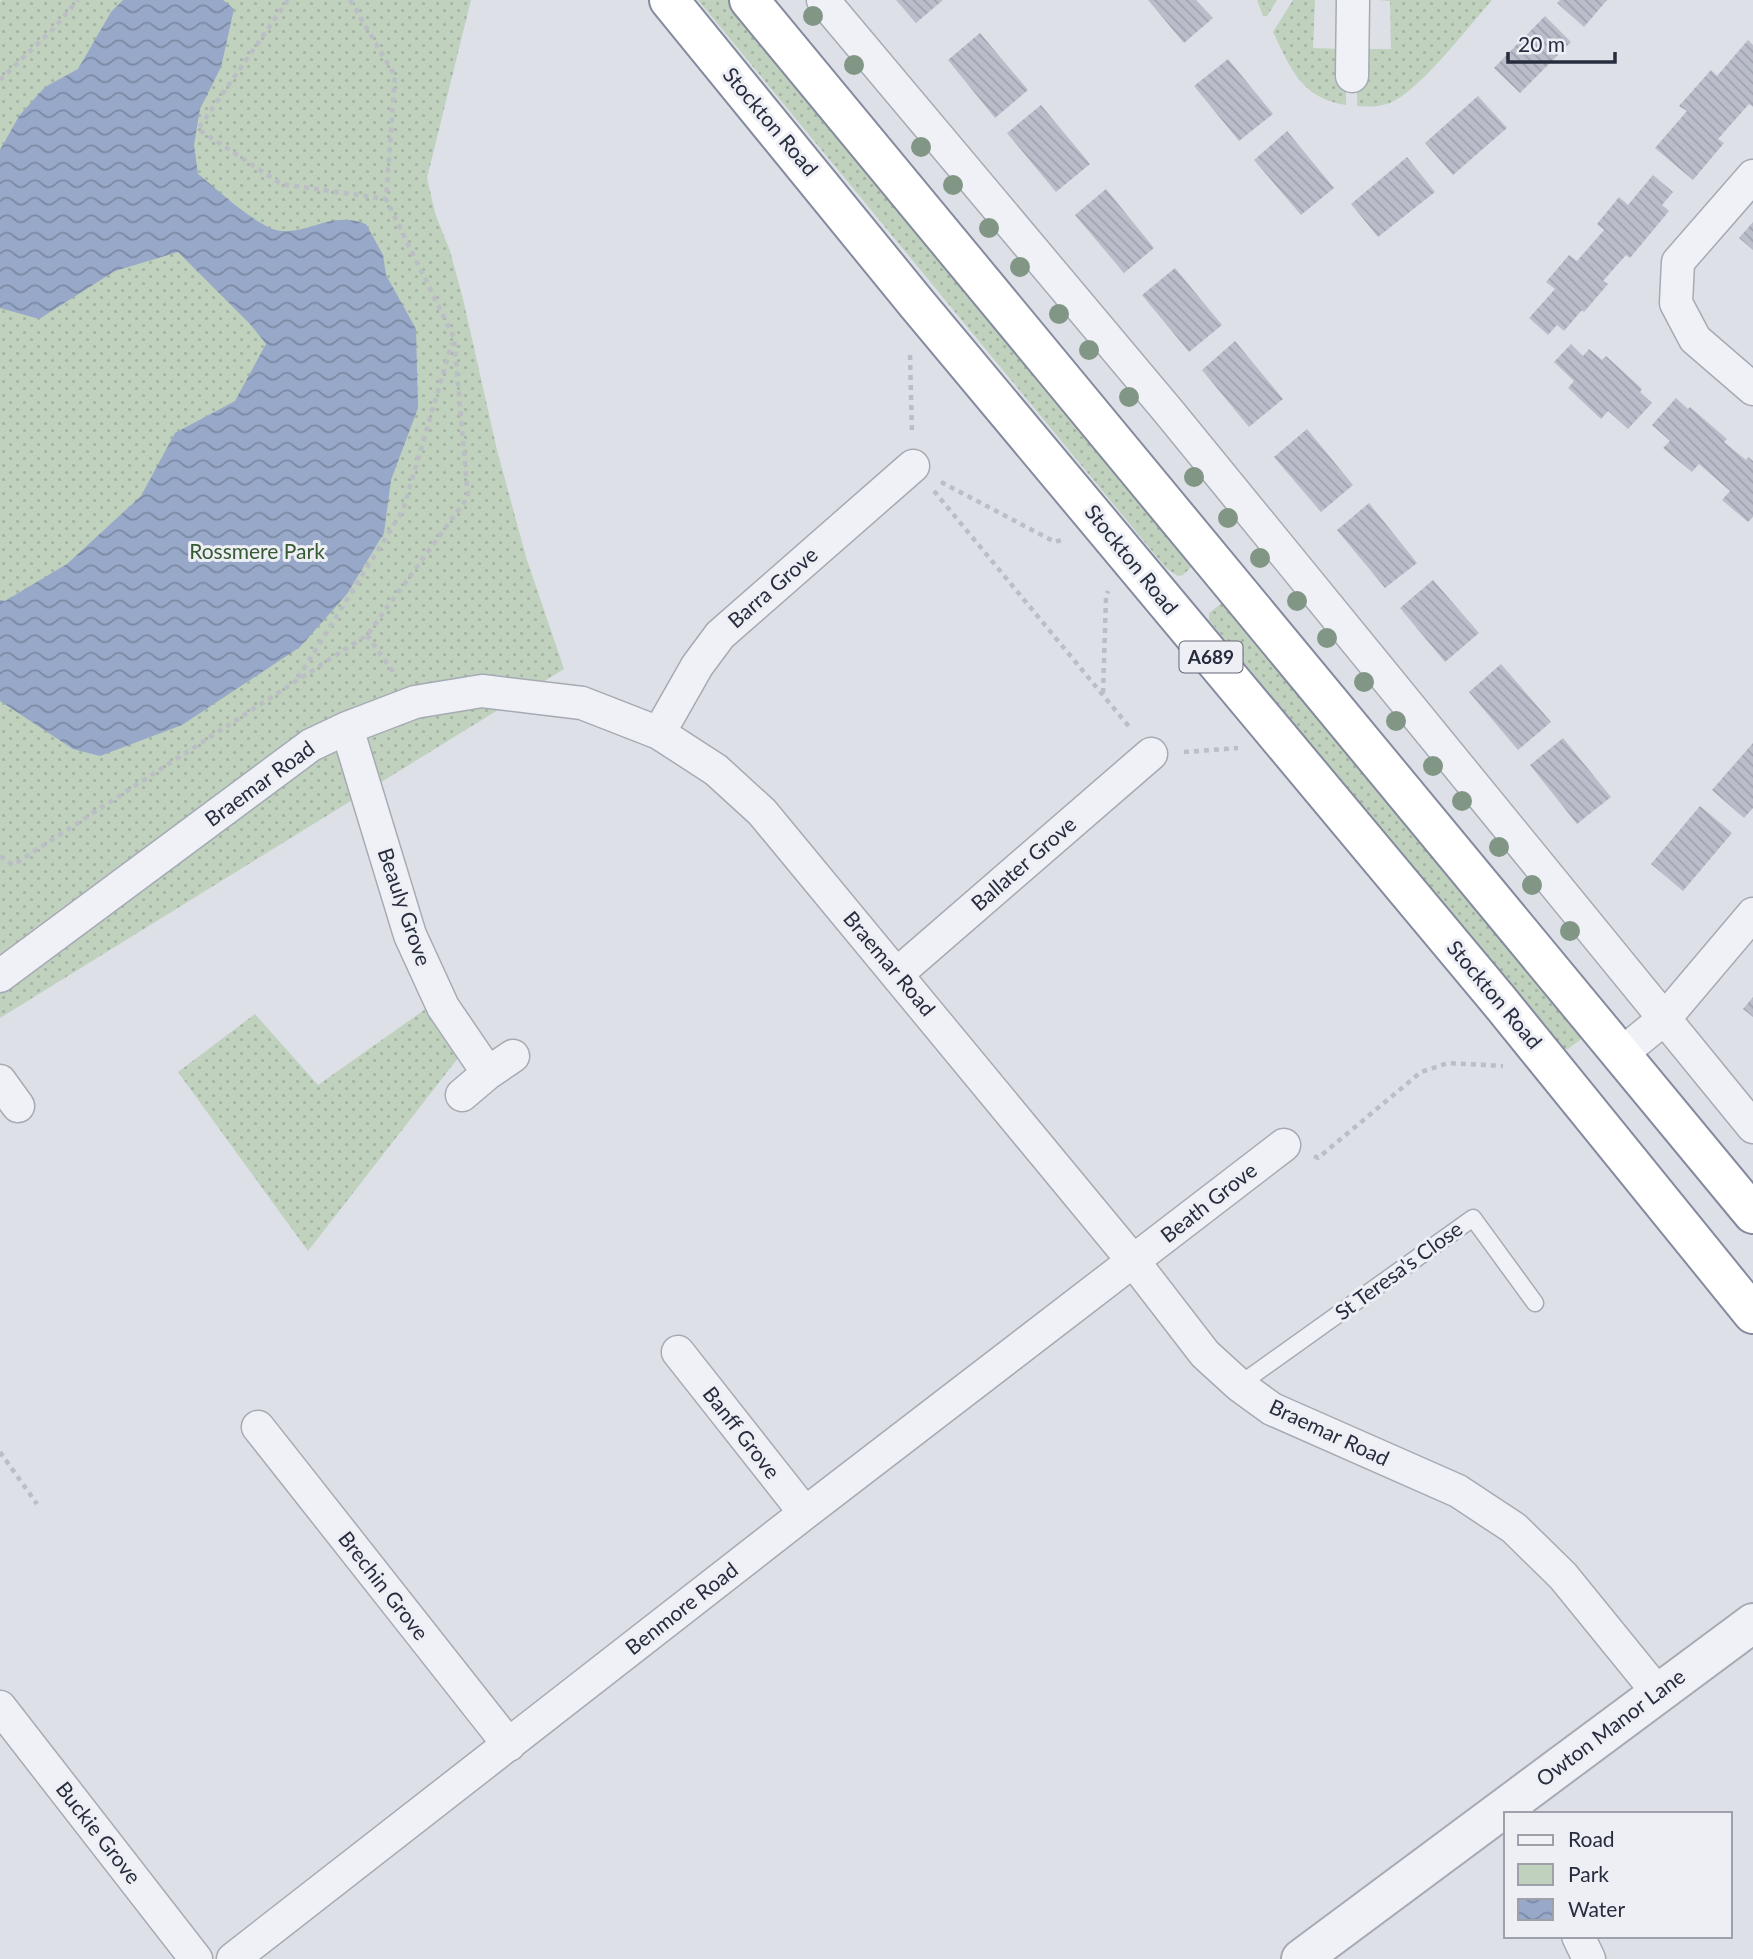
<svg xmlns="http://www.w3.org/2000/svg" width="1753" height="1959" viewBox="0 0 1753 1959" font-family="Lato,sans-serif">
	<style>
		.green { fill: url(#green-dots) }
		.water { fill: url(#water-waves) }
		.building { fill: url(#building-back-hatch) }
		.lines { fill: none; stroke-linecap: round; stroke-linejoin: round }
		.service-casing { stroke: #a6aab4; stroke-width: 19 }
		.minor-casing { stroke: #a6aab4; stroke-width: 35 }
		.tertiary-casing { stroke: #a6aab4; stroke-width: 42 }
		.trunk-casing { stroke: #858b9e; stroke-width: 42 }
		.path { stroke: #bcbec6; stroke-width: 4.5; stroke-dasharray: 5 5; stroke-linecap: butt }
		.service { stroke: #f0f1f6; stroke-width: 16 }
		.minor { stroke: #f0f1f6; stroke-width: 32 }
		.tertiary { stroke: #f0f1f6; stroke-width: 38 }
		.trunk { stroke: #fff; stroke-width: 38 }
		.tree { fill: #819685 }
		.labels { text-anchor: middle; stroke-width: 6; stroke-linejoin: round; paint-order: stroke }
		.shield { fill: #edeff5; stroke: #626675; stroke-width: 2 }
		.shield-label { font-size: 19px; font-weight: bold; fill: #272c3e }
		.street-label { font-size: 21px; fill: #272c3e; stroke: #edeff5 }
		.park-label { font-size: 21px; fill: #355a34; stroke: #edeff5 }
	</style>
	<defs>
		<pattern id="green-dots" width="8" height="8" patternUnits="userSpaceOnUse" patternTransform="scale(1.75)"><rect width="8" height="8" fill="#c0d1be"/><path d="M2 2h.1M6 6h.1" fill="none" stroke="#a5b4a4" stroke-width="1.8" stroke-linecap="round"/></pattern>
		<pattern id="water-waves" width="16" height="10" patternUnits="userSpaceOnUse" patternTransform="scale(1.75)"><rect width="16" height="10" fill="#97a8c8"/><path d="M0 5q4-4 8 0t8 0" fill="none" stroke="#7b89a4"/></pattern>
		<pattern id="building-back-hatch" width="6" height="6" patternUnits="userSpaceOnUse" patternTransform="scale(1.75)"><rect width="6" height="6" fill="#babeca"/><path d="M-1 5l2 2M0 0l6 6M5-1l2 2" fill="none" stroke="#a0a3af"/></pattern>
	</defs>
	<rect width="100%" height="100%" fill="#dde0e7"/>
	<!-- green -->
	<path class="green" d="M 2,0 L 471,0 L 427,178 L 435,213 L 450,251 L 463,299 L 497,450 L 526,557 L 564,669 L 0,1018 L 0,2 Z
		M 698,0 L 729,0 L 1192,566 L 1183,575 L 1178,576 L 1166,568 Z
		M 1257,0 L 1277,0 L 1267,16 L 1263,16 Z
		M 1293,0 L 1315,0 L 1313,48 L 1338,49 L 1336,76 L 1346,77 L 1346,105 C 1301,98 1291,69 1273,32 Z
		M 1378,0 L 1492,0 C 1468,27 1424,85 1394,101 C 1382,107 1370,107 1357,106 L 1357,76 L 1365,49 L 1391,49 L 1390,1 Z
		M 1222,603 L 1227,604 L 1581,1036 L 1581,1039 L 1568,1049 L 1563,1049 L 1209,620 L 1209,613 Z
		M 427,1008 L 458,1058 L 308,1251 L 178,1072 L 255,1014 L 318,1085 Z"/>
	<!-- water -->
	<path class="water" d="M 123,0 L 223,0 L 234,9 L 221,67 L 200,109 L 194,145 L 198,174 C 217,189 260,230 282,231 C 312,233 331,211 366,224 L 383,255 L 386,275 L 416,329 L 418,408 L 391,480 L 384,533 L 347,594 L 300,647 L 182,725 L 100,756 L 73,749 L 0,701 L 0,600 L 5,601 L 67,564 L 141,496 L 175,433 L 235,401 L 266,344 L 250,324 L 178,252 L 115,271 L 39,319 L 0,308 L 0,150 L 19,116 L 45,87 L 78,69 L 111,12 Z"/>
	<!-- building -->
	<path class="building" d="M 896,0 L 943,0 L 916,23 Z
		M 1148,0 L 1196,0 L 1213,18 L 1184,43 Z
		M 1560,0 L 1607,0 L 1584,27 L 1557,3 Z
		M 1545,16 L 1571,42 L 1520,93 L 1494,68 Z
		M 980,33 L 1028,90 L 995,118 L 948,60 Z
		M 1748,40 L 1753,45 L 1753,107 L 1749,104 L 1718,139 L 1724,143 L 1693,180 L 1655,148 L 1687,111 L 1679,106 L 1711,70 L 1717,76 Z
		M 1228,59 L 1273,114 L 1239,141 L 1194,86 Z
		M 1478,96 L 1507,128 L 1453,175 L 1425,143 Z
		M 1041,105 L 1090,164 L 1056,192 L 1007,133 Z
		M 1287,131 L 1334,188 L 1301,215 L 1254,160 Z
		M 1407,157 L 1435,192 L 1378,237 L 1351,204 Z
		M 1653,175 L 1673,192 L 1662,205 L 1669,211 L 1630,258 L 1626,255 L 1603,281 L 1608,284 L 1584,312 L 1582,310 L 1564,331 L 1557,325 L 1548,335 L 1529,318 L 1555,289 L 1546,282 L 1569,255 L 1577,261 L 1604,230 L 1597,224 L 1619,197 L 1628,205 Z
		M 1106,189 L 1154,248 L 1124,273 L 1075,215 Z
		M 1753,222 L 1753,250 L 1739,238 Z
		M 1175,268 L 1222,325 L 1189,352 L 1142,295 Z
		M 1235,341 L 1283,399 L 1249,427 L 1202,370 Z
		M 1571,344 L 1583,356 L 1589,349 L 1602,360 L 1606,356 L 1642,389 L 1640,392 L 1652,403 L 1628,429 L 1608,411 L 1601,419 L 1568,388 L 1574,381 L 1554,362 Z
		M 1676,398 L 1688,409 L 1690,407 L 1727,439 L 1724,442 L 1746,460 L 1748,457 L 1753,461 L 1753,517 L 1748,522 L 1722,500 L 1730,491 L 1699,464 L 1692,472 L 1663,448 L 1670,441 L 1652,425 Z
		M 1307,429 L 1353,485 L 1321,512 L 1274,457 Z
		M 1369,503 L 1417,563 L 1385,588 L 1337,530 Z
		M 1433,580 L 1479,633 L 1445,662 L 1400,608 Z
		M 1501,664 L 1551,722 L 1518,750 L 1469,692 Z
		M 1563,738 L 1611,797 L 1577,824 L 1530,765 Z
		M 1753,743 L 1753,808 L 1744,818 L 1712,790 Z
		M 1700,806 L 1732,833 L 1683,891 L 1651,864 Z
		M 1753,997 L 1753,1017 L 1743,1009 Z"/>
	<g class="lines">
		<!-- service casing -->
		<g class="service-casing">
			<path id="service" d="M 1239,1385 L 1473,1218 L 1535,1303"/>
		</g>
		<!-- minor casing -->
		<g class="minor-casing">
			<path id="minor" d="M 823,0 L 1169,412 L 1753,1127
				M 1352,76 L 1353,0
				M 1753,176 L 1678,262 L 1676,303 L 1695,339 L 1753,389
				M 347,728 L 410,935 L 443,1007 L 488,1073 L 462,1095
				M 659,733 L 697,666 L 720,635 L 913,466
				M 897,974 L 1151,754
				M 0,976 L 311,745 L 347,728 L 415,702 L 482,691 L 582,703 L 659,733 L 716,770 L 762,812 L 1134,1262 L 1205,1354 L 1239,1385 L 1272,1409 L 1458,1491 L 1514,1528 L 1563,1576 L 1659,1694
				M 1621,1054 L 1665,1018 L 1753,914
				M 488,1073 L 513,1056
				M 0,1081 L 18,1106
				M 678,1352 L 805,1513
				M 258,1427 L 509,1745
				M 0,1707 L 196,1959
				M 1578,1936 L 1589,1959
				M 233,1959 L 805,1513 L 1284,1145"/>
		</g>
		<!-- tertiary casing -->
		<g class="tertiary-casing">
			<path id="tertiary" d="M 1301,1959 L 1753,1623"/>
		</g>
		<!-- trunk casing -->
		<g class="trunk-casing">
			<path id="trunk" d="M 669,0 L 917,304 L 1500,1002 L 1753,1314
				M 749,0 L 1753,1214"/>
		</g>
		<!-- path -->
		<path class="path" d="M 288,0 L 198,129 L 281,184 L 386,199
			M 0,80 L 54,28 L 78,0
			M 910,355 L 912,434
			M 941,482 L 1055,542 L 1064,539
			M 934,491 L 1131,729
			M 367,635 L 396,676
			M 298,678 L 403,510 L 452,343
			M 1103,693 L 1106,597 L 1108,591
			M 1184,752 L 1238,748
			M 0,856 L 13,865 L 367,635 L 468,497 L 454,338 L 386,199 L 395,76 L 350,0
			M 1314,1156 L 1318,1158 L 1421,1072 L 1448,1063 L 1503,1066
			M 0,1452 L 37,1504"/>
		<!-- service -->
		<use href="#service" class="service"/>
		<!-- minor -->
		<use href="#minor" class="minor"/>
		<!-- tertiary -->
		<use href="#tertiary" class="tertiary"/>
		<!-- trunk -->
		<use href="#trunk" class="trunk"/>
	</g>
	<!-- trees -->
	<g class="tree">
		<circle cx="813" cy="16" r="10"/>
		<circle cx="854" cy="65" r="10"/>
		<circle cx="921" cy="147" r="10"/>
		<circle cx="953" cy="185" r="10"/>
		<circle cx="989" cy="228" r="10"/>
		<circle cx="1020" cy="267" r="10"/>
		<circle cx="1059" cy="314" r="10"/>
		<circle cx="1089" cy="350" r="10"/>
		<circle cx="1129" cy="397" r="10"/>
		<circle cx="1194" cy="477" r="10"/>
		<circle cx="1228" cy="518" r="10"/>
		<circle cx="1260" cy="558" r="10"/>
		<circle cx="1297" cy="601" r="10"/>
		<circle cx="1327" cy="638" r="10"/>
		<circle cx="1364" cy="682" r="10"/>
		<circle cx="1396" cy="721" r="10"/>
		<circle cx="1433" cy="766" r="10"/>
		<circle cx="1462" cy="801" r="10"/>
		<circle cx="1499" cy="847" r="10"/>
		<circle cx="1532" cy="885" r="10"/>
		<circle cx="1570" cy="931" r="10"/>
	</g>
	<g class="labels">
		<!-- shield labels -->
		<rect class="shield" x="1179.5" y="641.5" width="63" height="31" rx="5"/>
		<g class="shield-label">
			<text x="1211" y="664">A689</text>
		</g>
		<!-- street labels -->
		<g class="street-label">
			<text transform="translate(770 122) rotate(50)" y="7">Stockton Road</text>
			<text transform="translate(1131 560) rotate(51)" y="7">Stockton Road</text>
			<text transform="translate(773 588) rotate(-41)" y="7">Barra Grove</text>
			<text transform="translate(260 784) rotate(-36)" y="7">Braemar Road</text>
			<text transform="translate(1024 864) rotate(-41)" y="7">Ballater Grove</text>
			<text transform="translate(404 907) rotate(71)" y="7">Beauly Grove</text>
			<text transform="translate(889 964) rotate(50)" y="7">Braemar Road</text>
			<text transform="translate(1494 995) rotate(50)" y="7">Stockton Road</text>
			<text transform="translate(1209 1203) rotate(-38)" y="7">Beath Grove</text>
			<text transform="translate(1399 1271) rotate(-36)" y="7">St Teresa's Close</text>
			<text transform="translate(741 1433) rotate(52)" y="7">Banff Grove</text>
			<text transform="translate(1329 1433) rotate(25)" y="7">Braemar Road</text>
			<text transform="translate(383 1586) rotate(52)" y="7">Brechin Grove</text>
			<text transform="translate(682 1609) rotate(-38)" y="7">Benmore Road</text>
			<text transform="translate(1611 1728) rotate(-37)" y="7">Owton Manor Lane</text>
			<text transform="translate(98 1833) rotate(52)" y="7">Buckie Grove</text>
		</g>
		<!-- park labels -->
		<g class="park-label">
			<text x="257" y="559">Rossmere Park</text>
		</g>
	</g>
	<!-- legend -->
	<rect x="1504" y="1812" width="228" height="126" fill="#edeff5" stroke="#9ea1ac" stroke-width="2"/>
	<rect x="1518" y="1835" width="35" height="10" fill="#f0f1f6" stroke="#9ea1ac" stroke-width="2"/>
	<text x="1568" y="1847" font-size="21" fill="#272c3e">Road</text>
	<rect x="1518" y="1864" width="35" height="21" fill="#c0d1be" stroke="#9ea1ac" stroke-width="2"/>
	<text x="1568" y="1882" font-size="21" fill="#272c3e">Park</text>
	<rect x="1518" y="1899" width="35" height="21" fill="url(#water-waves)" stroke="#9ea1ac" stroke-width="2"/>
	<text x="1568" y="1917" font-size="21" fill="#272c3e">Water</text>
	<!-- scale -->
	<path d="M1508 52v10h107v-10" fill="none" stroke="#272c3e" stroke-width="3.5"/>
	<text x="1518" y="52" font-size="21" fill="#272c3e" stroke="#edeff5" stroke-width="5" paint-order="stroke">20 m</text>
</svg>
